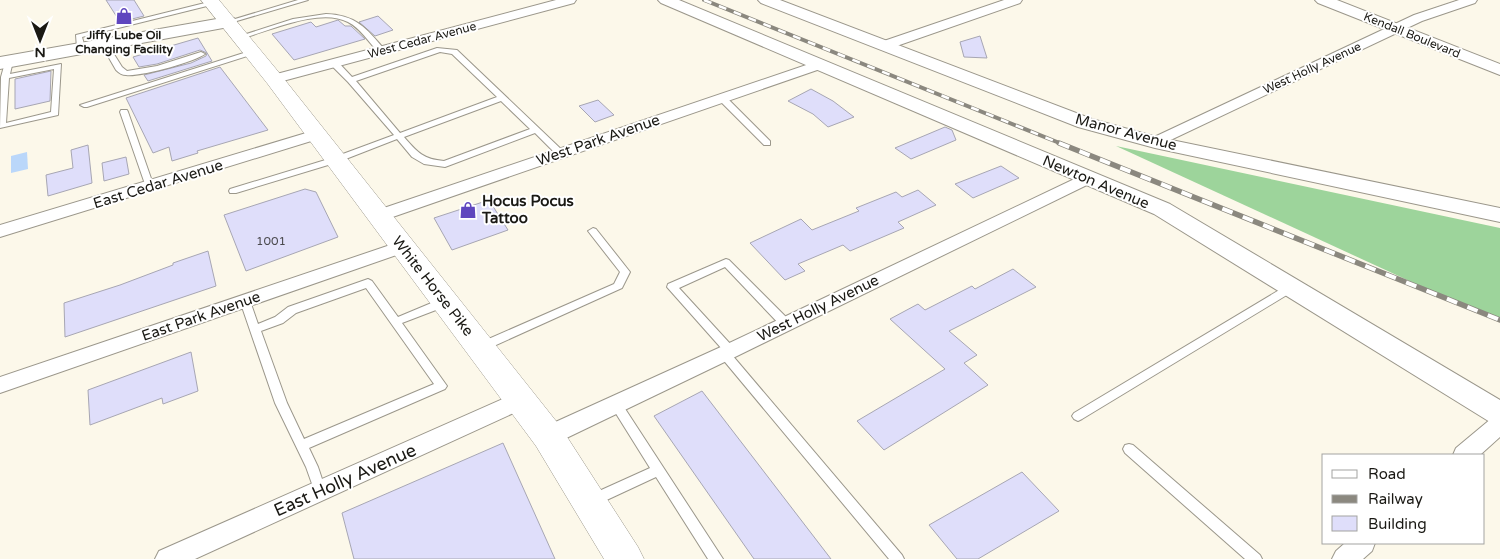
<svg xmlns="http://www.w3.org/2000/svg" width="1500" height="559" viewBox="0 0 1500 559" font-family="'Varela Round',sans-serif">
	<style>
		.forest { fill: #9dd49b }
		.water { fill: #bad7fa }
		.building { fill: #dfdefa; stroke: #a7a6b3 }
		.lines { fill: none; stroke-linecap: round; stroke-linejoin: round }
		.service-casing { stroke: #9b978b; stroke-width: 2 }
		.minor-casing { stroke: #9b978b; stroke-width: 2 }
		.tertiary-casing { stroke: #9b978b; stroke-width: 2 }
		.secondary-casing { stroke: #9b978b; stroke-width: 2 }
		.trunk-casing { stroke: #9b978b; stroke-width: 1 }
		.service { fill: #fff; fill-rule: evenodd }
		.minor { fill: #fff; fill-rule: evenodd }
		.tertiary { fill: #fff; fill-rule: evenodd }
		.secondary { fill: #fff; fill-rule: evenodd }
		.trunk { fill: #fff; fill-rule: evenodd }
		.rail-far1-casing { stroke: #8b887f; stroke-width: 4 }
		.rail-casing { stroke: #8b887f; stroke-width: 5.5 }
		.rail-far1 { stroke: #fff; stroke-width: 2.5; stroke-dasharray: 8; stroke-linecap: butt }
		.rail { stroke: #fff; stroke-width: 4; stroke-dasharray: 11; stroke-linecap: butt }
		.labels { text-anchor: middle; stroke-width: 4; stroke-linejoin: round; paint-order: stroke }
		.far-poi-label { font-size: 12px; font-weight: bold; fill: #1a1914; stroke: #fff }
		.far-street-label { font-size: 12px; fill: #1a1914; stroke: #fff }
		.number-label { font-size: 12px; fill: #4b4a4e }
		.street-label { font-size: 15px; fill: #1a1914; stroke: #fff }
		.poi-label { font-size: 15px; font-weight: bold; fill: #1a1914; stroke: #fff; text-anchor: start }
		.near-street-label { font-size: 18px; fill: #1a1914; stroke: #fff }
	</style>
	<rect width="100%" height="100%" fill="#fcf8ea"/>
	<!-- forest -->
	<path class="forest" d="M 1116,146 L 1500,228 L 1500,320 L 1466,307 Z"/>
	<!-- water -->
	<path class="water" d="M 27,152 L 28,169 L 11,173 L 11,156 Z"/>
	<!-- building -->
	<path class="building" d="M 106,0 L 134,0 L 144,16 L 120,22 Z
		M 378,16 L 393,30 L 375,36 L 359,22 Z
		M 338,20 L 345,26 L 351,26 L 365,39 L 294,60 L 272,34 L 311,22 L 316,27 Z
		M 980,36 L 987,58 L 964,57 L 960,42 Z
		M 198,38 L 212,61 L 148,81 L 144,75 L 191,63 L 206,56 L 207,53 L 200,50 L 157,64 L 139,67 L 133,57 Z
		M 220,67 L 268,130 L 197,151 L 198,153 L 172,161 L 169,147 L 153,153 L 126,98 Z
		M 51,71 L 50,101 L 15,109 L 15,79 Z
		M 811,89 L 833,101 L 854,117 L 828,127 L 813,114 L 788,101 Z
		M 598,100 L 614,115 L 595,122 L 579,106 Z
		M 945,127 L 952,130 L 956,140 L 911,159 L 895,148 Z
		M 88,145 L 92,183 L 48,196 L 46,175 L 73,168 L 71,150 Z
		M 126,157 L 129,174 L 104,181 L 102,163 Z
		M 1001,166 L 1019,178 L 973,198 L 955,184 Z
		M 305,189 L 316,192 L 338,237 L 246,271 L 224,215 Z
		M 918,190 L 936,205 L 898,222 L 904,228 L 850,251 L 843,245 L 798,264 L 805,271 L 785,280 L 750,243 L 801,219 L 812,230 L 859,211 L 856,208 L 896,192 L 902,197 Z
		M 489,200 L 508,230 L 452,250 L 434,218 Z
		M 208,251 L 216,286 L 65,337 L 64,303 L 120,285 L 173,265 L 173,263 Z
		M 1013,269 L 1036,287 L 949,331 L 977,355 L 964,363 L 988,385 L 884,450 L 857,421 L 945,369 L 890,319 L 918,304 L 925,310 L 972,286 L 975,289 Z
		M 191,352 L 198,391 L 163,404 L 162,398 L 90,425 L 88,390 Z
		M 702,391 L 831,559 L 754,559 L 654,416 Z
		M 503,443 L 555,559 L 354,559 L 342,513 Z
		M 1022,472 L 1059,511 L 978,559 L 957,559 L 929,525 Z"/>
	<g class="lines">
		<!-- service casing -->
		<g class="service-casing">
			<path id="service" d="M 298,0 L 308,0 L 230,23 L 225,22 Z
				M 213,1 L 215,2 L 215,4 L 82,37 L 85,48 L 81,50 L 77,48 L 76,35 Z
				M 326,14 C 356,15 366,28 385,50 L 378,52 C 369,42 360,28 348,22 C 320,7 269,31 240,39 L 237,37 L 293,19 Z
				M 103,43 L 107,43 L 122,67 L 127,71 L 157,66 L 201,52 L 205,54 C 194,62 140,77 126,75 C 122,75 119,73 116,70 L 101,44 Z
				M 437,48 L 457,50 L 563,151 L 563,155 L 557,155 L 535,133 L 445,167 L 424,164 L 412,157 L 397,139 L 338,162 L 236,193 L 230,193 L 229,191 L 230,189 L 332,158 L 394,135 L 348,82 L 331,65 L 331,61 L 337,61 L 352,77 ZM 440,52 L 452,54 L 497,97 L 400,133 L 356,81 ZM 501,101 L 530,129 L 444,161 C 423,159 418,153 404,137 Z
				M 250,51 L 257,53 L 87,107 L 84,107 L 80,105 Z
				M 6,59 L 13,61 L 10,74 L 61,64 L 58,115 L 0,128 L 1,77 ZM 54,69 L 51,112 L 6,123 L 9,78 Z
				M 719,96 L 725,96 L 770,141 L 770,145 L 764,145 L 719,100 Z
				M 121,110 L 127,110 L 128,112 L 154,187 L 153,189 L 147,189 L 146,187 L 120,112 Z
				M 593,228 L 596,229 L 630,272 L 622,288 L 485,350 L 477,350 L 476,347 L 477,344 L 614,284 L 620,272 L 588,231 Z
				M 726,259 L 729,260 L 790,321 L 791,324 L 790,327 L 782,327 L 725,267 L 679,288 L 734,348 L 735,351 L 732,355 L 902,555 L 904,559 L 889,559 L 720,356 L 719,353 L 722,349 L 667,287 L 668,284 Z
				M 368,279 L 372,281 L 398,317 L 441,299 L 449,299 L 450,302 L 449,305 L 402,323 L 447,386 L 445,389 L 309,448 L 318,467 L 326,491 L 324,495 L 320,497 L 316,495 L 306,467 L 275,403 L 240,301 L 245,297 L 249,298 L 258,324 L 275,317 L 288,307 ZM 366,288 L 434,384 L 304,439 L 287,403 L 261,331 L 283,323 L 296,313 Z
				M 1291,283 L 1295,284 L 1296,287 L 1295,290 L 1082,419 L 1078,421 L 1074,419 L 1072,416 L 1074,413 Z
				M 616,399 L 620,401 L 723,559 L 708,559 L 656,477 L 598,504 L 593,506 L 588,504 L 587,500 L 588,496 L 650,468 L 610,404 L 612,401 Z
				M 1129,444 L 1133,445 L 1260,555 L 1262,559 L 1245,559 L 1125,453 L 1123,449 L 1125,445 Z"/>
		</g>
		<!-- minor casing -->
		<g class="minor-casing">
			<path id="minor" d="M 556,0 L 576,0 L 574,3 L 279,82 L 269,82 L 267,79 L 269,76 Z
				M 1004,0 L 1022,0 L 1020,3 L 888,49 L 883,50 L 876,46 L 878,43 Z
				M 1459,0 L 1477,0 L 1475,3 L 1422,21 L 1160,145 L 1150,145 L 1147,142 L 1150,139 L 1414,15 Z
				M 818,61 L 823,62 L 825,65 L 823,68 L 384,220 L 378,222 L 372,220 L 369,216 L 372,212 Z
				M 316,130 L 321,132 L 324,135 L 321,138 L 0,237 L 0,225 Z
				M 1087,173 L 1093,174 L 1095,178 L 1093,182 L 737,356 L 556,443 L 548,445 L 540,443 L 537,436 L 540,429 L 723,346 Z
				M 402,241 L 408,243 L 411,247 L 408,251 L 0,393 L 0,377 Z
				M 521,391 L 529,394 L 532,400 L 529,406 L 195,559 L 155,559 L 159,551 Z
				M 1500,415 L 1500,437 L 1480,455 L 1453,455 L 1456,448 L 1492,418 Z
				M 1345,543 L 1375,543 L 1372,551 L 1363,559 L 1332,559 L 1336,551 Z"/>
		</g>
		<!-- tertiary casing -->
		<g class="tertiary-casing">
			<path id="tertiary" d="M 658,0 L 679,0 L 1170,204 L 1500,400 L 1500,425 L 1490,422 L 1154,214 L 661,3 Z
				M 758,0 L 780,0 L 1092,119 L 1157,137 L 1500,208 L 1500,222 L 1155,148 L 1078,127 L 761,3 Z
				M 1315,0 L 1337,0 L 1500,64 L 1500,75 L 1318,3 Z"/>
		</g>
		<!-- secondary casing -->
		<g class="secondary-casing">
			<path id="secondary" d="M 228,17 L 234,18 L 237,22 L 234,26 L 0,69 L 0,57 Z"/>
		</g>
		<!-- trunk casing -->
		<g class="trunk-casing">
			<path id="trunk" d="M 201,0 L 219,0 L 281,75 L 560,426 L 638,547 L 644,559 L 604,559 L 536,446 L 267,83 Z"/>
		</g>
		<!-- service -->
		<use href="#service" class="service"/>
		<!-- minor -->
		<use href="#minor" class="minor"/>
		<!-- tertiary -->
		<use href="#tertiary" class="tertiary"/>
		<!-- secondary -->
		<use href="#secondary" class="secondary"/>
		<!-- trunk -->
		<use href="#trunk" class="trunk"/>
		<!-- rail-far1 casing -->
		<g class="rail-far1-casing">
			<path id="rail-far1" d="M 704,0 L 1062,144"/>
		</g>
		<!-- rail casing -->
		<g class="rail-casing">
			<path id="rail" d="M 1059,143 L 1500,320"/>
		</g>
		<!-- rail-far1 -->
		<use href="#rail-far1" class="rail-far1"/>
		<!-- rail -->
		<use href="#rail" class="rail"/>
	</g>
	<!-- icons -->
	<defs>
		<g id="shop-bare" transform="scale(1.35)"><path d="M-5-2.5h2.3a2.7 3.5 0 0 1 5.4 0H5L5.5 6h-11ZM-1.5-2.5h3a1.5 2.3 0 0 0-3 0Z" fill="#5f46be" stroke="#fff" stroke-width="2.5" paint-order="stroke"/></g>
	</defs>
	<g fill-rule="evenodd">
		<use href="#shop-bare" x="124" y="16"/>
		<use href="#shop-bare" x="468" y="210"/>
	</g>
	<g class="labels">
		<!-- far-poi labels -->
		<g class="far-poi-label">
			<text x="124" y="39">Jiffy Lube Oil<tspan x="124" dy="14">Changing Facility</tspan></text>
		</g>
		<!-- far-street labels -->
		<g class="far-street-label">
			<text transform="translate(1412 35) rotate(22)" y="4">Kendall Boulevard</text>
			<text transform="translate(422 40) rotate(-15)" y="4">West Cedar Avenue</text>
			<text transform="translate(1312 68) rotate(-25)" y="4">West Holly Avenue</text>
		</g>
		<!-- number labels -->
		<g class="number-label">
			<text x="271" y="245">1001</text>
		</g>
		<!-- street labels -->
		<g class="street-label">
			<text transform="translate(1126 132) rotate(15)" y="5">Manor Avenue</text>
			<text transform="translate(598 140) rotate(-19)" y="5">West Park Avenue</text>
			<text transform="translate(1096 182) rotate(23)" y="5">Newton Avenue</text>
			<text transform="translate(158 184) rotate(-17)" y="5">East Cedar Avenue</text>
			<text transform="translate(433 286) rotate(52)" y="5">White Horse Pike</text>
			<text transform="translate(818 308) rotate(-26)" y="5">West Holly Avenue</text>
			<text transform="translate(201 316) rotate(-19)" y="5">East Park Avenue</text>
		</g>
		<!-- poi labels -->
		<g class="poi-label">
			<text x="482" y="206">Hocus Pocus<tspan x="482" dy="17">Tattoo</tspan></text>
		</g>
		<!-- near-street labels -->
		<g class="near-street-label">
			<text transform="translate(345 480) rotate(-24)" y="6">East Holly Avenue</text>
		</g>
	</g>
	<!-- legend -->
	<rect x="1322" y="454" width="162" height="90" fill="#ffffff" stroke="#a3a3a1"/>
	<rect x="1332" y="470" width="25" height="8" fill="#ffffff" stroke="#a3a3a1"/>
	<text x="1368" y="479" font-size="15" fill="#1a1914">Road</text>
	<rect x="1332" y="495" width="25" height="8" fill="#8b887f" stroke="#a3a3a1"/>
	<text x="1368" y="504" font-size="15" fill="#1a1914">Railway</text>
	<rect x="1332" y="516" width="25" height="15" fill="#dfdefa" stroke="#a3a3a1"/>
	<text x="1368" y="529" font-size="15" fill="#1a1914">Building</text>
	<!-- north arrow -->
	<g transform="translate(40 40) rotate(180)" stroke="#ffffff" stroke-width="4" paint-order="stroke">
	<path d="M0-4L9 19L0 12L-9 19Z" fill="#1a1914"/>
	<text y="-8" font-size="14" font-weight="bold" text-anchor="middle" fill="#1a1914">N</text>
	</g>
</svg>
